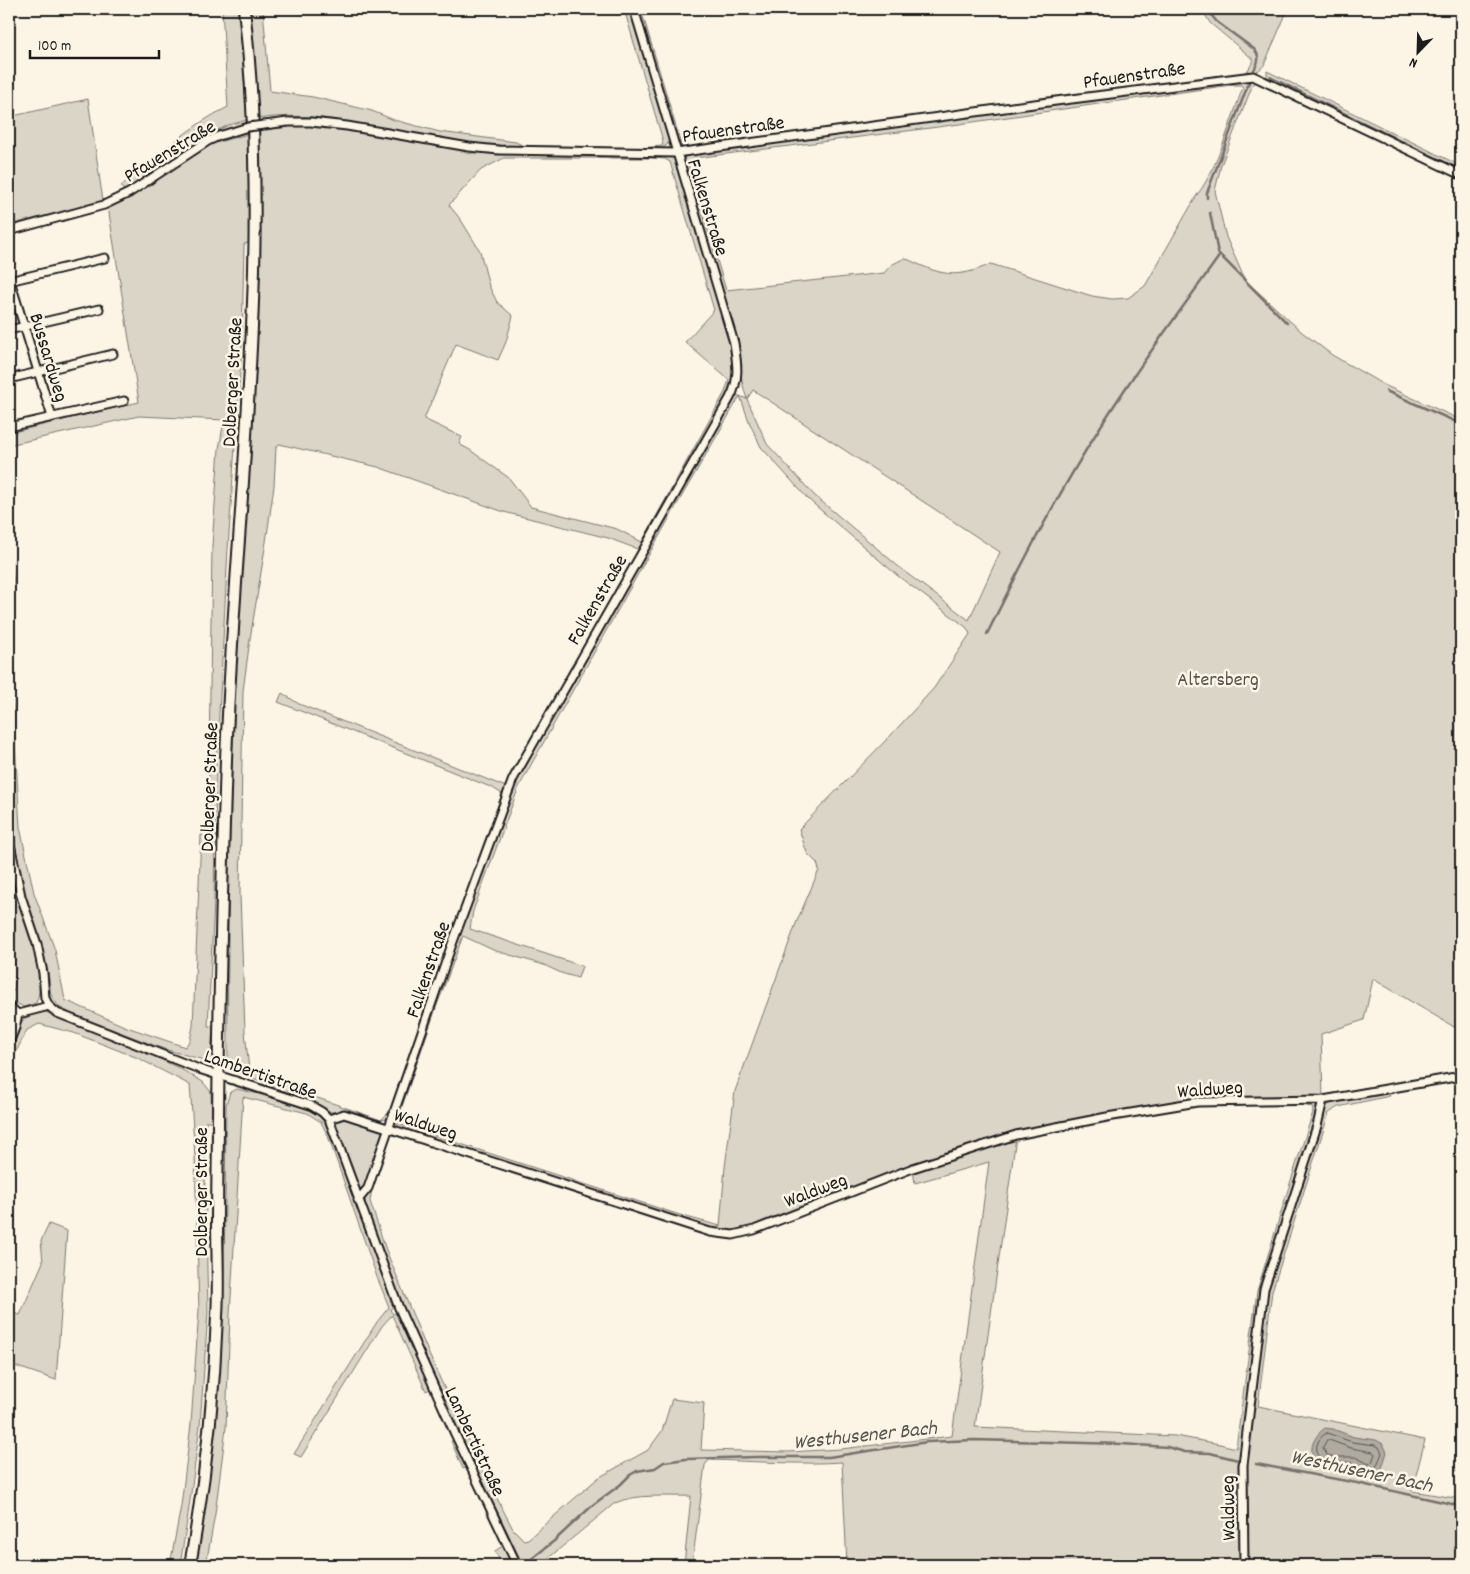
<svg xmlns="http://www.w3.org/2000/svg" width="1470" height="1574" viewBox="0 0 1470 1574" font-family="Dekko,sans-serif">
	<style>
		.green { fill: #dbd5c8; stroke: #7c7872; fill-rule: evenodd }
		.water { fill: #b0aba1; stroke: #75726c }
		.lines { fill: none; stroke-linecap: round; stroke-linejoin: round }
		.shore { stroke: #575551; stroke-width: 1 }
		.stream { stroke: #75726c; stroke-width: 2.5 }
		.street-casing { stroke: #1c1c1c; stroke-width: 11 }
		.secondary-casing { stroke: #1c1c1c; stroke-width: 14 }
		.street { stroke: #fcf5e5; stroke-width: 7 }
		.secondary { stroke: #fcf5e5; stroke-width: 10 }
		.street-bridge-casing { stroke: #1c1c1c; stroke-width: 11; stroke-linecap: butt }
		.street-bridge { stroke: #fcf5e5; stroke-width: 7 }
		.labels { text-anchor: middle; stroke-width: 5; stroke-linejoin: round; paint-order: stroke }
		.street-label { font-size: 20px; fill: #1c1c1c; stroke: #fcf5e5 }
		.park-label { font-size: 20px; fill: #555450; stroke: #fcf5e5 }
		.water-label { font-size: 21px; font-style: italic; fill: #575551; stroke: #fcf5e5 }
	</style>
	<rect width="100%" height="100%" fill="#fcf5e5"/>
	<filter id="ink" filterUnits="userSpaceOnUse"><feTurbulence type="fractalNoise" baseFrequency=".02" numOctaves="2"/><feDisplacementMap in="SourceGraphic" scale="10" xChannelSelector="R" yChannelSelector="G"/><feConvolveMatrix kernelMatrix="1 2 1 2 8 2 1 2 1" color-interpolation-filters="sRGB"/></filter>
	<g filter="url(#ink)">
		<!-- green -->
		<path class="green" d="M 222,9 L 239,9 L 247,120 L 229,125 L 207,135 L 130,188 L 124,191 L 121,186 C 156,158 188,126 228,107 Z
			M 250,9 L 263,9 L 270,91 L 313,97 L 372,111 L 394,120 L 440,132 L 516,142 L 526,147 C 495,146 465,144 435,138 C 377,129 317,109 258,119 Z
			M 624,9 L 631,9 L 669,138 L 667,145 L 660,149 L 629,149 L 662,146 L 663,141 Z
			M 636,9 L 641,9 L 682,147 L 678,145 Z
			M 1202,9 L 1288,9 L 1264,65 C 1258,73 1253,73 1243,73 L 1248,70 L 1254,60 L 1210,23 Z
			M 1267,71 L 1461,166 L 1461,173 L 1269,80 L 1267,76 Z
			M 1255,79 L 1221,165 L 1215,191 L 1226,237 L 1245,280 L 1302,332 L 1332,355 L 1384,385 L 1461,420 L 1461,1031 L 1373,979 L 1364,1020 L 1321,1034 L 1323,1097 L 1196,1101 L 1016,1137 L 975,1427 L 1175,1436 L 1220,1444 L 1236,1448 L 1257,1291 L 1286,1196 L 1313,1112 L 1312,1107 L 1291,1103 C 1302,1103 1315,1099 1318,1113 L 1263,1288 L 1242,1450 L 1242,1565 L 847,1565 L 842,1462 C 798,1465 753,1461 709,1460 L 705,1465 L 692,1565 L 684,1565 L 691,1496 C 666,1497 638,1493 615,1503 L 540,1565 L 523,1565 L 432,1374 L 398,1294 L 365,1207 L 365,1198 L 372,1188 L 370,1201 L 386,1250 L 428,1352 L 477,1460 L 513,1529 L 524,1540 L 528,1539 L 598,1478 L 648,1450 L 662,1431 L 672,1399 L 704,1403 L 701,1450 L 788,1452 L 841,1449 L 952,1436 L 989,1162 L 915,1183 L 913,1171 L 753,1228 L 734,1232 L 709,1229 L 404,1130 L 399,1128 L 394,1120 L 453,948 L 517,779 L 555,709 L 732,399 L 737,395 L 747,399 C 740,380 740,361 736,342 L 682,163 C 684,157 686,156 692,153 L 1231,80 ZM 1231,85 L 1241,85 L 1243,87 C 1231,119 1218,168 1197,195 L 1145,286 L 1128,298 L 1112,299 L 1092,296 L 991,264 C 955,280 940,275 905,258 L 891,265 L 884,273 L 726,290 L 688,164 L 695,158 L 938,127 ZM 753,390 L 1000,552 L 969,620 L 905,572 L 815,496 L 767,444 L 747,399 ZM 740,396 L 750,424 L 761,447 L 809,500 L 898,576 L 966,627 L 970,634 L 934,688 L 892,734 L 799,829 L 807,853 L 817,863 L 819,870 L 797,921 L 735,1091 L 725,1167 L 720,1226 L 683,1216 L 399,1124 L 397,1121 L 436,1008 L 463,936 L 493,950 L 544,965 L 561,973 L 578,978 L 582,966 L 470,929 L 473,911 L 518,789 L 532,763 L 675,508 Z
			M 88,99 L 103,201 L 9,225 L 9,117 Z
			M 288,124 L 331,126 L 457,148 C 467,154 468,155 480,151 L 669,156 L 673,158 L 676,164 L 731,344 L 734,361 L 733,381 L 729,393 L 640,550 L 608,538 L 504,512 L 378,467 L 279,444 L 276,447 L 274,486 L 266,542 L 250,639 L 243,691 L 240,895 L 245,1031 L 249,1070 L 312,1096 L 381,1120 L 389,1112 L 445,951 L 502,794 L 493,788 L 278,702 L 282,693 L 299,704 L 506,787 L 549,706 L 551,707 L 508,787 L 506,787 L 502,794 L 504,796 L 391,1111 L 386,1119 L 381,1120 L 345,1111 L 331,1112 L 312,1101 L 271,1086 L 236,1070 L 230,1064 L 228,1058 C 226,890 232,722 243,554 C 252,413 264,272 259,130 L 288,127 ZM 504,158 L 652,158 L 665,159 L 670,162 L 714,310 L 685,342 L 729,380 L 725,392 L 642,542 L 617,529 L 531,507 L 509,478 L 470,450 L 459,444 L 462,437 L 424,419 L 456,344 L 498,360 L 506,342 L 513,316 L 497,302 L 489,286 L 480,251 L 461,220 L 449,205 L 481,170 Z
			M 248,134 L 250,188 L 250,243 L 244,244 L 242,344 L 228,549 L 216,770 L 214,900 L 208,1026 L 213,1026 L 211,1055 L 209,1059 L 204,1060 L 164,1049 L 72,1014 L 59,1007 L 51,995 L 48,972 L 41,942 L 24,895 L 15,843 L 9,769 L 9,543 L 13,579 L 13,612 L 12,690 L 20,827 L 34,893 L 55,950 L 65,1000 L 124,1026 L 185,1047 L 190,1040 L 193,1026 L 201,835 L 208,835 L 212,546 L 219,449 L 224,420 L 139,416 L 9,445 L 9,433 L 139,402 L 108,207 L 131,196 L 207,145 Z
			M 9,855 C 12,869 14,883 18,897 C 25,925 48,976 36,1003 L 24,1007 L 9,1000 L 9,989 L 14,991 L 16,969 L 9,946 Z
			M 46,1012 L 143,1051 L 179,1068 L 203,1082 L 211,1092 L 212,1121 L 206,1121 L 205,1176 L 208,1312 L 200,1425 L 189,1508 L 180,1565 L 170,1565 L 181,1506 L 191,1424 L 199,1310 L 195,1157 L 190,1085 L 138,1058 L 74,1033 L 39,1024 L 27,1030 L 9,1066 C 9,1051 12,1031 23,1020 C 29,1015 38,1013 46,1012 Z
			M 237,1089 L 276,1098 L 308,1108 L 320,1117 L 329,1129 L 381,1273 L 394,1305 L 390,1310 L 393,1314 L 398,1313 L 430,1389 L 426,1391 L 392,1315 L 382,1326 L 301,1457 L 294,1454 L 377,1322 L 389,1307 L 377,1277 L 328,1136 L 321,1122 L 307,1113 L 243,1097 L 230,1314 L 226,1428 L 215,1514 L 206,1565 L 196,1565 C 203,1519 211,1473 215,1427 C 225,1320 225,1212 226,1105 L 230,1092 Z
			M 1389,1091 L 1390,1096 L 1338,1107 L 1329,1113 L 1272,1291 L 1258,1406 L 1425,1440 L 1412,1491 L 1461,1499 L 1461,1565 L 1246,1565 L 1245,1468 L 1266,1290 L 1325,1109 L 1331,1102 Z
			M 342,1117 L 384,1130 L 384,1136 L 366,1187 L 360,1190 L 359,1188 L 337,1126 L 336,1121 L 339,1118 Z
			M 49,1224 L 67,1231 L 56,1380 L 9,1364 L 9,1312 L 20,1315 L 43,1262 L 41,1241 Z
			M 451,1441 L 453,1441 L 455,1443 L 467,1467 L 463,1469 Z
			M 504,1545 L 513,1565 L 502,1565 L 495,1551 Z"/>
		<!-- water -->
		<path class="water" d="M 1325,1428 L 1333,1429 L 1354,1437 L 1376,1440 L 1383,1444 L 1387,1452 L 1382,1468 L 1377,1475 C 1363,1477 1362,1469 1351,1468 C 1345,1467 1338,1469 1331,1468 C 1306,1464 1307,1441 1325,1428 Z"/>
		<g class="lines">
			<!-- shore -->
			<path class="shore" d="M 1327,1433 L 1352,1442 L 1375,1445 L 1379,1447 L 1382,1453 L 1375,1470 C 1366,1472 1361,1464 1353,1463 C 1342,1460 1327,1468 1319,1456 C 1317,1452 1316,1449 1317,1445 C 1319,1439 1322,1435 1327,1433 Z
				M 1327,1440 L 1329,1440 L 1351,1448 L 1373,1452 L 1375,1454 L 1372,1462 L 1369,1464 L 1355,1457 L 1334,1457 L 1327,1455 L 1323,1448 Z"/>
			<!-- stream -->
			<path class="stream" d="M 1206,9 L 1217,22 L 1254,49 C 1261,57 1258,62 1254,70
				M 1270,77 L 1395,138
				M 1402,141 L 1461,170
				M 1207,198 L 1207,193 L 1249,82
				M 1210,213 L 1218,253 L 1287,323
				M 1386,391 L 1461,424
				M 987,634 C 1027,552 1070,471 1121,395 C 1152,348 1187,302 1220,255
				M 1256,1464 L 1357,1483 L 1461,1506
				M 529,1561 L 554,1541 L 594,1504 L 620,1485 L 630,1475 L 637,1471 L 655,1468 L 664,1462 L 686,1459 L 756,1457 L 829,1457 L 927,1442 L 974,1440 L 1122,1444 L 1167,1447 L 1185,1452 L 1210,1453 L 1238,1460"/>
			<!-- street casing -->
			<g class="street-casing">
				<path id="street" d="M 288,122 L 311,122 L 347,126 L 469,147 L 499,150 L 676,153 L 1056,101 L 1253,76 L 1461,175
					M 9,231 L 104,205 L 129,193 L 208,141 L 219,136
					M 9,277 L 52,417
					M 9,281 L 105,258
					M 9,330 L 99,309
					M 9,379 L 113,354
					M 9,427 L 124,401
					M 9,820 L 10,844 L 21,896 L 37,944 L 43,973 L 45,998 L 49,1006 L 57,1013 L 199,1069 L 310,1105 L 322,1112 L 329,1119 L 399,1308 L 455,1434 L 517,1565
					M 9,1006 L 18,1014
					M 18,1014 L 49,1006
					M 9,1043 L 15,1028 L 18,1014
					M 329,1119 L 344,1114 L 710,1232 L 733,1235 L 754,1230 L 913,1168 L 1016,1135 L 1107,1117 L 1197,1102 L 1323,1100 L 1461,1076
					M 358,1200 L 368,1188 L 451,947 L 513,779 L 730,398 C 740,379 737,363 734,343 L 634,9
					M 1244,1565 L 1243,1465 L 1264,1289 L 1317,1126 L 1323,1100"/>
			</g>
			<!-- secondary casing -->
			<g class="secondary-casing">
				<path id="secondary" d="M 190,1565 C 205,1483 214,1400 217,1316 C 219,1285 217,1253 217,1222 C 217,1188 218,1154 218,1120 C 219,1000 222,880 226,760 C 235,510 273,259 244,9"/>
			</g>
			<!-- street -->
			<use href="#street" class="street"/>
			<!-- secondary -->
			<use href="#secondary" class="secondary"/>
			<!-- street-bridge casing -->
			<g class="street-bridge-casing">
				<path id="street-bridge" d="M 219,136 L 248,127 L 288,122"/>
			</g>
			<!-- street-bridge -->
			<use href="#street-bridge" class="street-bridge"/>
		</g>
	</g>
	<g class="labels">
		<!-- street labels -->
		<g class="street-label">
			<text transform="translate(1134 74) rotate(-8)" y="7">Pfauenstraße</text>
			<text transform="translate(733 128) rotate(-8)" y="7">Pfauenstraße</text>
			<text transform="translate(169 150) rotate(-31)" y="7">Pfauenstraße</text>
			<text transform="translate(709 207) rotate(73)" y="7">Falkenstraße</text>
			<text transform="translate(50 357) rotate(73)" y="7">Bussardweg</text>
			<text transform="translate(231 382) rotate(-87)" y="7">Dolberger Straße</text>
			<text transform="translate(596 599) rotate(-60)" y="7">Falkenstraße</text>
			<text transform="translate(208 787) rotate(-88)" y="7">Dolberger Straße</text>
			<text transform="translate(427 969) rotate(-71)" y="7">Falkenstraße</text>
			<text transform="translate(261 1073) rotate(19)" y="7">Lambertistraße</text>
			<text transform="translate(1210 1088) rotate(-4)" y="7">Waldweg</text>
			<text transform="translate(426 1123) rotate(18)" y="7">Waldweg</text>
			<text transform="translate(815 1189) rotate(-21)" y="7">Waldweg</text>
			<text transform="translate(200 1192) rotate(-90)" y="7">Dolberger Straße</text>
			<text transform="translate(476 1441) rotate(65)" y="7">Lambertistraße</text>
			<text transform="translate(1227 1508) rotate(-91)" y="7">Waldweg</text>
		</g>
		<!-- park labels -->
		<g class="park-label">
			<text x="1218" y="685">Altersberg</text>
		</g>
		<!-- water labels -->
		<g class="water-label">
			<text transform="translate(865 1434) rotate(-6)" y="7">Westhusener Bach</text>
			<text transform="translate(1362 1470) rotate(12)" y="7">Westhusener Bach</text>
		</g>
	</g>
	<!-- margin -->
	<rect width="1470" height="1574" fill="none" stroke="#fcf5e5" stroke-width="30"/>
	<rect x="15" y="15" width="1440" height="1544" fill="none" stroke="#1c1c1c" stroke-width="2" filter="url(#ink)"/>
	<!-- north arrow -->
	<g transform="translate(1418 52) rotate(203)" stroke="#fcf5e5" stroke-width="4" paint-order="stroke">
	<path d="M0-4L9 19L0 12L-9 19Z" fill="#1c1c1c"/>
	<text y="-8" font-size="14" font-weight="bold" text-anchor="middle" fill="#1c1c1c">N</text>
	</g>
	<!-- scale -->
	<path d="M30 50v8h129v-8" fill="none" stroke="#1c1c1c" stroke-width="2.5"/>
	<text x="38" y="50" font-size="15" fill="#1c1c1c" stroke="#fcf5e5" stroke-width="4" paint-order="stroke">100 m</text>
</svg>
